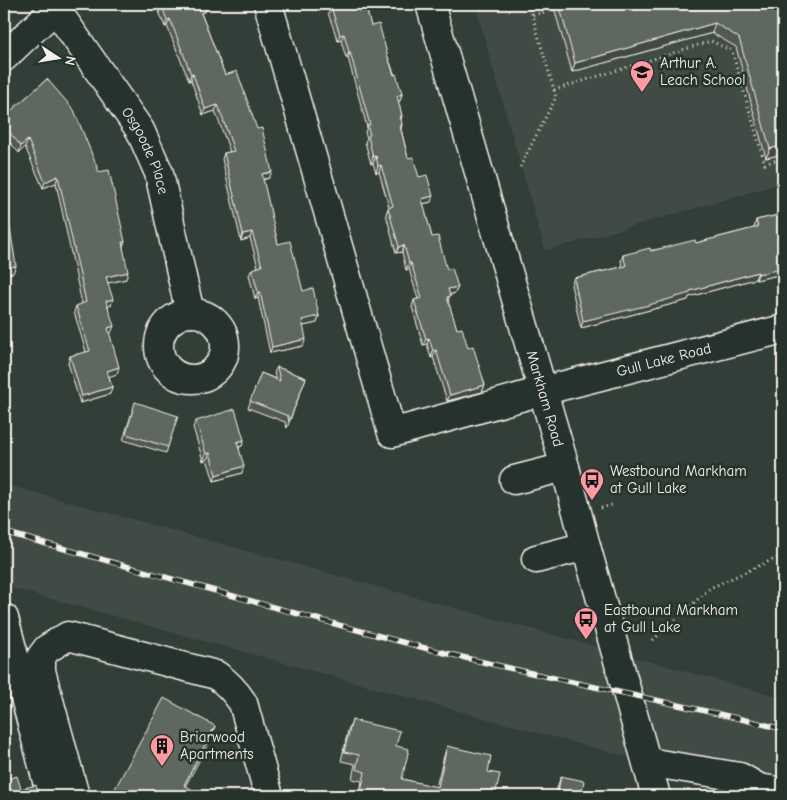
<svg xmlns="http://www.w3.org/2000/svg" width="787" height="800" viewBox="0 0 787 800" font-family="'Comic Neue',sans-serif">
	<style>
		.built { fill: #404b44 }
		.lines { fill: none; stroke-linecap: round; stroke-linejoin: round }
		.minor-casing { stroke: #f4f1e8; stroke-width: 31 }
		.path { stroke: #f4f1e8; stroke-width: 3; stroke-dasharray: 1 4; stroke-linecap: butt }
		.minor { stroke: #26332d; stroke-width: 28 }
		.rail-casing { stroke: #f4f1e8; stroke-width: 5.5 }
		.rail { stroke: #26332d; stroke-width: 4; stroke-dasharray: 11; stroke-linecap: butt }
		.wall { fill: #525953; stroke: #f4f1e8 }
		.shaded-wall { fill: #424944; stroke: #f4f1e8 }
		.building { fill: #5f6861; stroke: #f4f1e8 }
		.labels { text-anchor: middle; stroke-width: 5; stroke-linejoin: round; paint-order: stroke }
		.poi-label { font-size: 15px; fill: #f4f1e8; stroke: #26332d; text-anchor: start }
		.street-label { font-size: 15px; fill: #f4f1e8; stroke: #26332d }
	</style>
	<rect width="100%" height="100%" fill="#323e38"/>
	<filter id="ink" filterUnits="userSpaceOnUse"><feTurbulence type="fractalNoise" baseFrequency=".02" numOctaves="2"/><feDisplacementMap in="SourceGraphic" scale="10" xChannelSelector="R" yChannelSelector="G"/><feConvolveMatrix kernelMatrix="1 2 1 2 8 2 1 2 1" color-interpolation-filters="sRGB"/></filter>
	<g filter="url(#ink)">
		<!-- built -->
		<path class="built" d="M 475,4 L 783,4 L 783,183 L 545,251 Z
			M 4,484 L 783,698 L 783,796 L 601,750 L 4,586 Z"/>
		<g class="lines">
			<!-- minor casing -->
			<g class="minor-casing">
				<g id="minor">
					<path id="s1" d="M 268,4 L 392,433 L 542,391 L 783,329"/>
					<path id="s2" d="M 430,4 L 565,467 L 586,546 L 656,796"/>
					<path id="s3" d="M 55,8 L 140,130 L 159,173 L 190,313"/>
					<path d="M 4,57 L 60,4"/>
					<circle cx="192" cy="346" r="33"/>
					<path d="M 514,480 L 565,467"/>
					<path d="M 536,559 L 586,546"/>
					<path d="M 4,618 L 51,796"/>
					<path d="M 647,762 L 740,777 L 759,788 L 783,792"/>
					<path d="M 75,796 L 41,671 L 41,657 L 47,649 L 68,636 L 216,675 C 228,683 235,691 243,703 L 269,796"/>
				</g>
			</g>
			<!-- path -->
			<path class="path" d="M 533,15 L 554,9
				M 554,90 L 711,41 L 732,51 L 765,164 L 783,158
				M 520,167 L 556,97 L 529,4
				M 601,508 L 615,504
				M 653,640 L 710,588 L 783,555"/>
			<!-- minor -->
			<use href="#minor" class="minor"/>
			<!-- rail casing -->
			<g class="rail-casing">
				<path id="rail" d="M 4,532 C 144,571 284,611 425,648 C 543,678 664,700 783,729"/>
			</g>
			<!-- rail -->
			<use href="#rail" class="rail"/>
		</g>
		<!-- wall -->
		<path class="wall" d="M 156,4 L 208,4 L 206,11 L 201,13 L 225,75 L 269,178 L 263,180 L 278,244 L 303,291 L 319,316 L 317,323 L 303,326 L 303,346 L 270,353 L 258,298 L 255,299 L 249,275 L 252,269 L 258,267 L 250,238 L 241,241 L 222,159 L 224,153 L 230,152 L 215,111 L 203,115 L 191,80 L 189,81 L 167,26 L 165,27 Z
			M 328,4 L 365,4 L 371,26 L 388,57 L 402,94 L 400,101 L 398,101 L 402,116 L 401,120 L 402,125 L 401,129 L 408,158 L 419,177 L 433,196 L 431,202 L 423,204 L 432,237 L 447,270 L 458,287 L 455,293 L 450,295 L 448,302 L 457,329 L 468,348 L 485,385 L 482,392 L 447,401 L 433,357 L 431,358 L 427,344 L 423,345 L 412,307 L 414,300 L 418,299 L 409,269 L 406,270 L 402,252 L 396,253 L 386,214 L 388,208 L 389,207 L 379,172 L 376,173 L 373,163 L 371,164 L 365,142 L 367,138 L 365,132 L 367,127 L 348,58 L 346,58 L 341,40 L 338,41 L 328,13 L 330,10 Z
			M 553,4 L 783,4 L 783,154 L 766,158 L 736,47 L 712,33 L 572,72 Z
			M 47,79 L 125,242 L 123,246 L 126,279 L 108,283 L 111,305 L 108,306 L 111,333 L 109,333 L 117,374 L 109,376 L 112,387 L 110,394 L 80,403 L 68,363 L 70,356 L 86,352 L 74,312 L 76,306 L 82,304 L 56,183 L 43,188 L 25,147 L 19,153 L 4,136 L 4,117 Z
			M 783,214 L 783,264 L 779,265 L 778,275 L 756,280 L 755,279 L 689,297 L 688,300 L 646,311 L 581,328 L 571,285 L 574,278 L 622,267 L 621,261 L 623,255 L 696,243 L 754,228 L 756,220 Z
			M 277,367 L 306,378 L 287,428 L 285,422 L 248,408 L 261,373 L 276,379 L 274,373 Z
			M 133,409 L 168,447 L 166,453 L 123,440 Z
			M 196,421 L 244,440 L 242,446 L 239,447 L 242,473 L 214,481 L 207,459 L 203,461 L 193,427 Z
			M 352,720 L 396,746 L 402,779 L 436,787 L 444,756 L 447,746 L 488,772 L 495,796 L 359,796 L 362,781 L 352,779 L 355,764 L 341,761 L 348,730 Z
			M 561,776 L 581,796 L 555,796 L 558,785 Z"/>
		<!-- shaded-wall -->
		<path class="shaded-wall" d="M 208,5 L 206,11 L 196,15 L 199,8 Z
			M 170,19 L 167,26 L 165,27 L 167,20 Z
			M 715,23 L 712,33 L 572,72 L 575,63 Z
			M 344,34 L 341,40 L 338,41 L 340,35 Z
			M 349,52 L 350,52 L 348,58 L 346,58 Z
			M 191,74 L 193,74 L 191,80 L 189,81 Z
			M 402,94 L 400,101 L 394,102 L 397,96 Z
			M 218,105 L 215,111 L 203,115 L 205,109 Z
			M 28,140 L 25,147 L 19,153 L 21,146 Z
			M 783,145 L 783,154 L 766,158 L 770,149 Z
			M 376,156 L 373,163 L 371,164 L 373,157 Z
			M 381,165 L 379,172 L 376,173 L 378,166 Z
			M 272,172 L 269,178 L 260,180 L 262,174 Z
			M 58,176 L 56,183 L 43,188 L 45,182 Z
			M 433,196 L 431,202 L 419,205 L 422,199 Z
			M 252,232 L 250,238 L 241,241 L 243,234 Z
			M 404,245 L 402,252 L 396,253 L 399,247 Z
			M 783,258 L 783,264 L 776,266 L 778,259 Z
			M 409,263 L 411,263 L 409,269 L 406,270 Z
			M 16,266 L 13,273 L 4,274 L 4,268 Z
			M 780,269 L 778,275 L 756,280 L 758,274 Z
			M 128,272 L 126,279 L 104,284 L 106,277 Z
			M 758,272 L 755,279 L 689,297 L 688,300 L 646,311 L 581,328 L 583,321 L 690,291 Z
			M 458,287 L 455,293 L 446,296 L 448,289 Z
			M 258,292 L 260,292 L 258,298 L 255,299 Z
			M 113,299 L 111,305 L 104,308 L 106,301 Z
			M 319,316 L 317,323 L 299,327 L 302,320 Z
			M 114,326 L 111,333 L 105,335 L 108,328 Z
			M 429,338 L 427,344 L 423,345 L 426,339 Z
			M 306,339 L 303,346 L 270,353 L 272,347 Z
			M 436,350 L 433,357 L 431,358 L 433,351 Z
			M 119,367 L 117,374 L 105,378 L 107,371 Z
			M 485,385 L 482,392 L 447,401 L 450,395 Z
			M 112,387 L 110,394 L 80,403 L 82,396 Z
			M 244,440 L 242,446 L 234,448 L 237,442 Z
			M 210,453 L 207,459 L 203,461 L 206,454 Z
			M 244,466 L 242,473 L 214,481 L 216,475 Z
			M 215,726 L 211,739 L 180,796 L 184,785 Z"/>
		<!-- building -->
		<path class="building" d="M 161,4 L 208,4 L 208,5 L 199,8 L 225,75 L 237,71 L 257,129 L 262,128 L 272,172 L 262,174 L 278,244 L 290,241 L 303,291 L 313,288 L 319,316 L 302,320 L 306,339 L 272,347 L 260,292 L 258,292 L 252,269 L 262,266 L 252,232 L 243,234 L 224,153 L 234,151 L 218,105 L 205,109 L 193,74 L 191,74 L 170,19 L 167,20 Z
			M 332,4 L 365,4 L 371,26 L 379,24 L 388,57 L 394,75 L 396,74 L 402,94 L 397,96 L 402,116 L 400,116 L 402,125 L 400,126 L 408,158 L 413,157 L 419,177 L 427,175 L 433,196 L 422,199 L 432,237 L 438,236 L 447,270 L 452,268 L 458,287 L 448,289 L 450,296 L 447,297 L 457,329 L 462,328 L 468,348 L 473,346 L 485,385 L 450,395 L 436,350 L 433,351 L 429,338 L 426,339 L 414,300 L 422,298 L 411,263 L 409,263 L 404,245 L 399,247 L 388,208 L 393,206 L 381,165 L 378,166 L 376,156 L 373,157 L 368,136 L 370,135 L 367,125 L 370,125 L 350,52 L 349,52 L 344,34 L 340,35 L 331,7 L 333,6 Z
			M 559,4 L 783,4 L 783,145 L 770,149 L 739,38 L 715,23 L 575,63 Z
			M 47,79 L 74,110 L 99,172 L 109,170 L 125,242 L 122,242 L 128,272 L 106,277 L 113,299 L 106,301 L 114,326 L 108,328 L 119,367 L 107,371 L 112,387 L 82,396 L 70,356 L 90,351 L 76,306 L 86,302 L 58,176 L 45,182 L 28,140 L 21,146 L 4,126 L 4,117 Z
			M 783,214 L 783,258 L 778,259 L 780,269 L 758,274 L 758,272 L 690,291 L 690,293 L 649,305 L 583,321 L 574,278 L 626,266 L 623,255 L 650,248 L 651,251 L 695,240 L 696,243 L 758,227 L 756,220 Z
			M 9,221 L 16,266 L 4,268 L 4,222 Z
			M 277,367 L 306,378 L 289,422 L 288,416 L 250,401 L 261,373 L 280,381 Z
			M 135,402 L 178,416 L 168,447 L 126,434 Z
			M 235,409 L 244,440 L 237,442 L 244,466 L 216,475 L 210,453 L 206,454 L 196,421 Z
			M 4,688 L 6,696 L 4,697 Z
			M 164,698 L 215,726 L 184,785 L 204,796 L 111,796 Z
			M 352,720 L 400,731 L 396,746 L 409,749 L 402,779 L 438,787 L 447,746 L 491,756 L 488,772 L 500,774 L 495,796 L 360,796 L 365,772 L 356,769 L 359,755 L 344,752 Z
			M 17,776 L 21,789 L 36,785 L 39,796 L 4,796 L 4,780 Z
			M 561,776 L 584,781 L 581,796 L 557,796 Z"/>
	</g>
	<!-- icons -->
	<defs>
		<g id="school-pin" transform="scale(1.25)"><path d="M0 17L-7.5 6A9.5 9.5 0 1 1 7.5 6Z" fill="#ff9aa2" stroke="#26332d"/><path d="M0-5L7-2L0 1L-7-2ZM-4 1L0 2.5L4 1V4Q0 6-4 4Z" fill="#111"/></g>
		<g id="bus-pin" transform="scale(1.25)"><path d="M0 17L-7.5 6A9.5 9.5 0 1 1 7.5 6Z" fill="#ff9aa2" stroke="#26332d"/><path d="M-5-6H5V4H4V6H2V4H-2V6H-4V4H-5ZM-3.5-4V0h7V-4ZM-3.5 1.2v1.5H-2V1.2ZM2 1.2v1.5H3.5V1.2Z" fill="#111"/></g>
		<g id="building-pin" transform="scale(1.25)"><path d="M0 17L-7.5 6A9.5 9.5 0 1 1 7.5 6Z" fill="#ff9aa2" stroke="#26332d"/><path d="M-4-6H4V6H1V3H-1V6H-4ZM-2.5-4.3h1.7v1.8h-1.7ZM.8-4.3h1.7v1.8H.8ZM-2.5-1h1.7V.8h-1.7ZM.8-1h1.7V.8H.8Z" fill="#111"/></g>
	</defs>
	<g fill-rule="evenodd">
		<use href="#school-pin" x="642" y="72"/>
		<use href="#bus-pin" x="592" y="480"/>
		<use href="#bus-pin" x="586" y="619"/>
		<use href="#building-pin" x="162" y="746"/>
	</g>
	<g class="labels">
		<!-- poi labels -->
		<g class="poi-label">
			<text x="660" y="68">Arthur A.<tspan x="660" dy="17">Leach School</tspan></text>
			<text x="610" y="476">Westbound Markham<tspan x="610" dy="17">at Gull Lake</tspan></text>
			<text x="604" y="615">Eastbound Markham<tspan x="604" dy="17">at Gull Lake</tspan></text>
			<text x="180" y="742">Briarwood<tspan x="180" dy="17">Apartments</tspan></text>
		</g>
		<!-- street labels -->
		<g class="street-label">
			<text dy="5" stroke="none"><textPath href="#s3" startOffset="170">Osgoode Place</textPath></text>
			<text dy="5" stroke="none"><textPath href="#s1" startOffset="728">Gull Lake Road</textPath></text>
			<text dy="5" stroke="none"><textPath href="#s2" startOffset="411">Markham Road</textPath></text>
		</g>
	</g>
	<!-- margin -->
	<rect width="787" height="800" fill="none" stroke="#26332d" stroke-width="20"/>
	<rect x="10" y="10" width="767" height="780" fill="none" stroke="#f4f1e8" stroke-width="2" filter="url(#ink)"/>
	<!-- north arrow -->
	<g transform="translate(58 58) rotate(102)" stroke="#26332d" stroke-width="4" paint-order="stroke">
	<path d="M0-4L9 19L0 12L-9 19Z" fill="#f4f1e8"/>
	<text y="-8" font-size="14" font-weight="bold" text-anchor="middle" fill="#f4f1e8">N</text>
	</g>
</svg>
